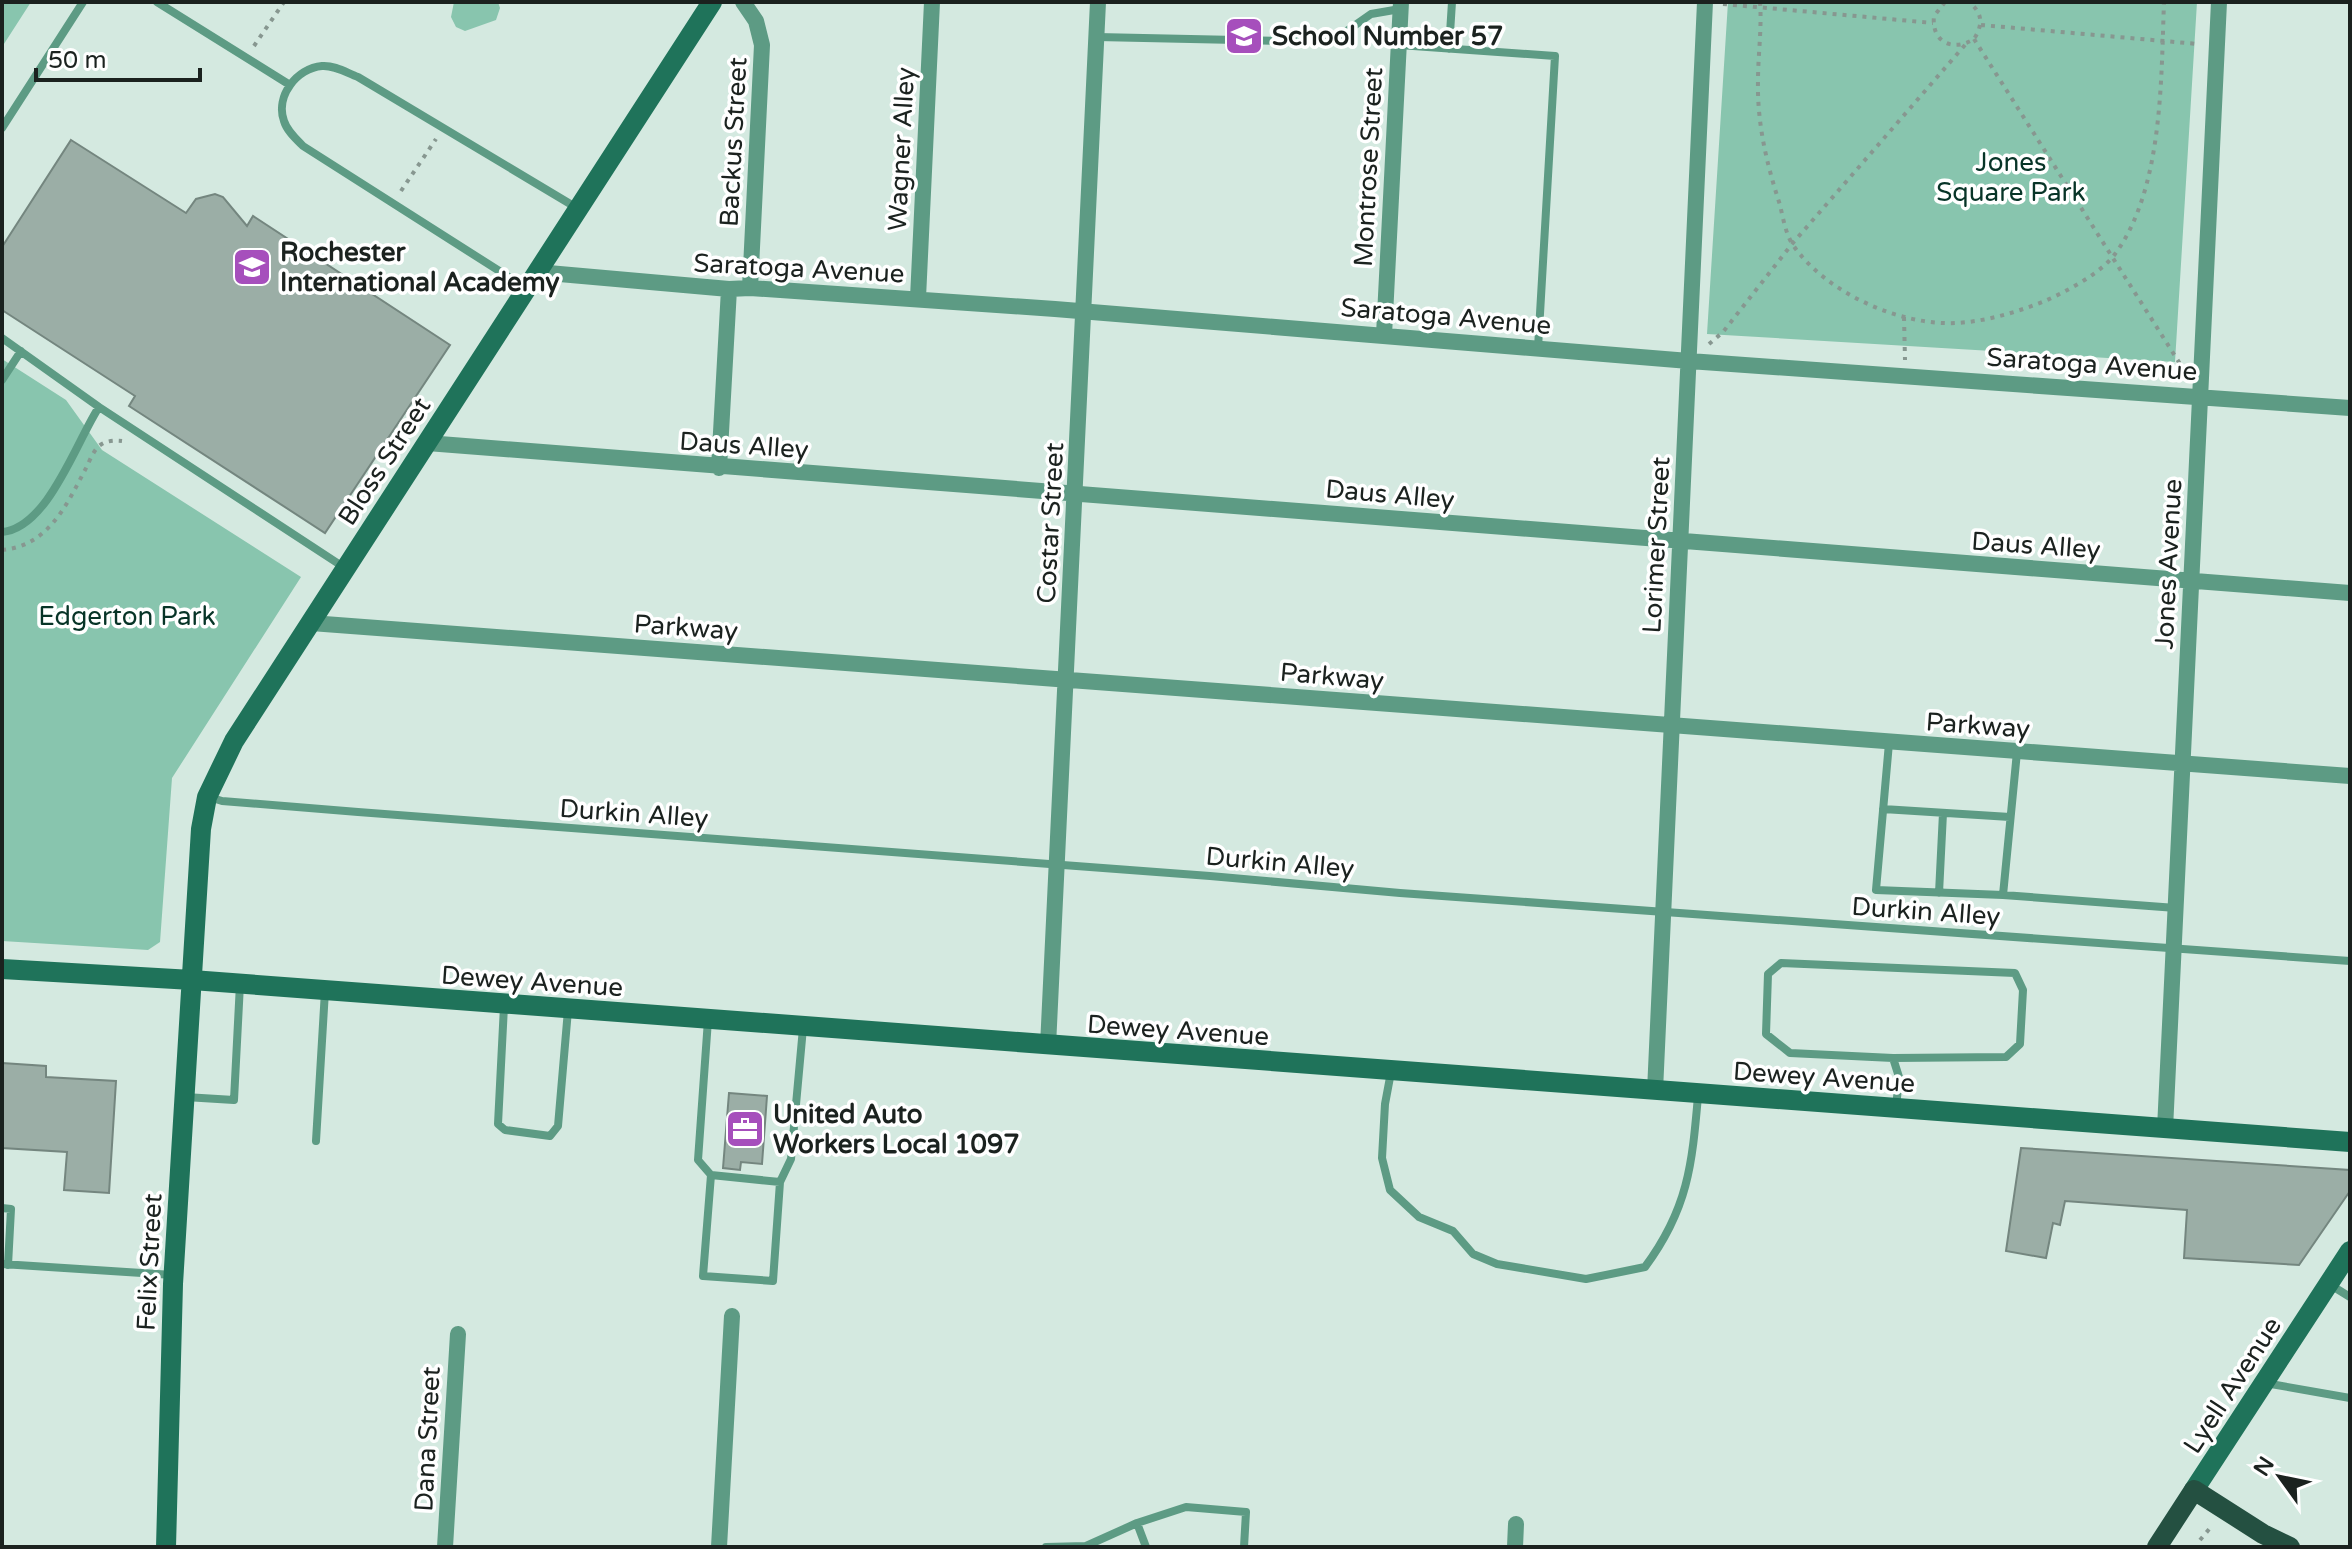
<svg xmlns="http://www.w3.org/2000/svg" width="2352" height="1549" viewBox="0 0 2352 1549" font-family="'Varela Round',sans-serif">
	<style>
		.green { fill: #88c5ae }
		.building { fill: #9baea6; stroke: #74867f; stroke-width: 2 }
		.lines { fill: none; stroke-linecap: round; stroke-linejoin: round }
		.path { stroke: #879790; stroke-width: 4; stroke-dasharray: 4 6; stroke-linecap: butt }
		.lane { stroke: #5d9b84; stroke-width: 8 }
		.street { stroke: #5d9b84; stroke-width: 16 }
		.secondary { stroke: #1f735a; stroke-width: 20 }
		.primary { stroke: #245041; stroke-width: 20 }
		.labels { text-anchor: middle; stroke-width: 7; stroke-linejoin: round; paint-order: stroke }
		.poi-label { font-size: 26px; font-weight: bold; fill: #1b221f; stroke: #fff; text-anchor: start }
		.street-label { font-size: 26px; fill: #1b221f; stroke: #fff }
		.park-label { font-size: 26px; fill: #073427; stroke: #fff }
	</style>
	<rect width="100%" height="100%" fill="#d4e9e0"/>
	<!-- green -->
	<path class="green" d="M 2,2 L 31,2 L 2,47 Z
		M 454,2 L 498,2 L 500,8 L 496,20 L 465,31 L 456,27 L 451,17 Z
		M 1728,2 L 2197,2 L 2175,362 L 1707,334 Z
		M 2,359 L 66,400 L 102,450 L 301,577 L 172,778 L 160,942 L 148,950 L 2,941 Z"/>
	<!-- building -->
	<path class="building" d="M 71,140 L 186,213 L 196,199 L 215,194 L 223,197 L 247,226 L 253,216 L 450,345 L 325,533 L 129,406 L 135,396 L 2,310 L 2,247 Z
		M 2,1063 L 46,1066 L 46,1077 L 116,1081 L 109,1193 L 64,1190 L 67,1152 L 2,1148 Z
		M 729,1093 L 767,1096 L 762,1164 L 741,1162 L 740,1170 L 723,1168 Z
		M 2021,1148 L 2350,1170 L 2350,1191 L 2299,1265 L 2184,1258 L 2187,1210 L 2065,1201 L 2060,1225 L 2053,1223 L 2046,1258 L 2006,1251 Z"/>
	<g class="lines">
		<!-- path -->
		<path class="path" d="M 1760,2 C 1762,28 1758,55 1758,81 C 1757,124 1767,165 1780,205 C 1783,218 1786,235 1793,245 C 1826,293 1900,326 1957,323 C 1988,321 2017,312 2045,301 C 2067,291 2100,274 2115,254 C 2163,189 2161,80 2164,2
			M 1945,2 L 1934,16 C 1931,43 1954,52 1974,39 C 1983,25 1983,13 1969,2
			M 1723,4 L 1933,23
			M 1981,25 L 2198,44
			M 1974,39 L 2182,367
			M 254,46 L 284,2
			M 401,191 L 436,139
			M 1904,317 L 1905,360
			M 1709,344 L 1723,332 L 1792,244 L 1965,45
			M 2,550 C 48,546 66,506 85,470 C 89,463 92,453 98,447 C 104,441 113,440 122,441
			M 2200,1540 L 2211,1527"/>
		<!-- lane -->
		<path class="lane" d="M 157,2 L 290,85
			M 1097,37 L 1331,42 L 1371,14 L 1400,9
			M 1399,45 L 1555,56 L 1538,348
			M 1449,49 L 1452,2
			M 2,128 L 83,2
			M 526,288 L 303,146 C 296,139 287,131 284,121 C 275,96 297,68 322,66 C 335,65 347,73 358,77 L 577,208
			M 2,338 L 99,407 L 345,568
			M 2,380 L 21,351
			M 2,532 C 48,528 76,442 99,407
			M 1889,743 L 1876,890 L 2003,895 L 2017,752
			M 209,797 L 222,801 L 358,812 L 1210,876 L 1400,893 L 2350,961
			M 1883,809 L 2010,817
			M 1939,893 L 1943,813
			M 2003,895 L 2176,908
			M 504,1006 L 498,1124 L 505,1130 L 550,1136 L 558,1126 L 568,1010
			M 708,1020 L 698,1160 L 711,1175 L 703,1276 L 773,1281 L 780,1182 L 791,1159 L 803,1028
			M 1893,1058 L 2006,1057 L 2020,1044 L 2023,990 L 2015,973 L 1781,963 L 1768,974 L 1766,1034 L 1790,1053 L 1893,1058 L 1899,1077 L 1896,1108
			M 1391,1072 L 1385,1104 L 1382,1158 L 1390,1190 L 1419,1217 L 1453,1231 L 1473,1254 L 1497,1264 L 1586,1279 L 1645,1267 C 1688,1209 1692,1165 1698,1096
			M 185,1097 L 234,1100 L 240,984
			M 316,1141 L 325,991
			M 711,1175 L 780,1182
			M 2,1208 L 11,1209 L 8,1265
			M 2,1264 L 173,1275
			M 2329,1284 L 2350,1297
			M 2265,1383 L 2350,1398
			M 1137,1523 L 1146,1547
			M 1046,1547 L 1086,1546 L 1137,1523 L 1186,1507 L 1246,1512 L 1244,1547"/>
		<!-- street -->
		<path class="street" d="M 743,2 L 756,21 L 762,45 L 750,288
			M 537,272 L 729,289 L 750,288 L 1055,309 L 1689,361 L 2350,408
			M 918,298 L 932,2
			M 1384,335 L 1401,2
			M 427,443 L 2350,593
			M 719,468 L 729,289
			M 311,623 L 2350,776
			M 1048,1046 L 1098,2
			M 1655,1091 L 1705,2
			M 2165,1129 L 2219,2
			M 445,1547 L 458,1334
			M 719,1547 L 732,1316
			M 1515,1547 L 1516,1524"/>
		<!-- secondary -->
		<path class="secondary" d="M 2,969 L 192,980 L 2350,1142
			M 2194,1490 L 2350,1251
			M 166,1547 L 173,1284 L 201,829 L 207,797 L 234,741 L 712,2"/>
		<!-- primary -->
		<path class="primary" d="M 2157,1547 L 2194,1490 L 2263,1534 L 2290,1547"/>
	</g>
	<!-- icons -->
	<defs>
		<g id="school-square" transform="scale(2)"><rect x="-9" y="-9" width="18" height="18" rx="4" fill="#a64fbc" stroke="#fff"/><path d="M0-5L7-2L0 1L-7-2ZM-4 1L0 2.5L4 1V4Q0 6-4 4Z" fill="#fff"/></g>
		<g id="office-square" transform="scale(2)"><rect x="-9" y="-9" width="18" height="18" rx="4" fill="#a64fbc" stroke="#fff"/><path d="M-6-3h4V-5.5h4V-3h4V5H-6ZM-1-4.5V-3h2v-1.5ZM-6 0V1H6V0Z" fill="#fff"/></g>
	</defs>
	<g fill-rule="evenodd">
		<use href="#school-square" x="1244" y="36"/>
		<use href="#school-square" x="252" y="267"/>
		<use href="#office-square" x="745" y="1129"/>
	</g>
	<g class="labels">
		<!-- poi labels -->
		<g class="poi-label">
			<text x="1272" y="45">School Number 57</text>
			<text x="280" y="261">Rochester<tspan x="280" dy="30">International Academy</tspan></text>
			<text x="773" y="1123">United Auto<tspan x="773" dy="30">Workers Local 1097</tspan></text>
		</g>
		<!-- street labels -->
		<g class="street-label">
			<text transform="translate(733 142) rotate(-87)" y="9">Backus Street</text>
			<text transform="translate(901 149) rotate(-87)" y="9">Wagner Alley</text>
			<text transform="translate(1368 167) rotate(-87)" y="9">Montrose Street</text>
			<text transform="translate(799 268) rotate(3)" y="9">Saratoga Avenue</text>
			<text transform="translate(1446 316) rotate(5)" y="9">Saratoga Avenue</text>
			<text transform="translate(2092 364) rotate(4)" y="9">Saratoga Avenue</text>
			<text transform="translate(744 445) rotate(4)" y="9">Daus Alley</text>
			<text transform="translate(384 461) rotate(-57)" y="9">Bloss Street</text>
			<text transform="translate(1390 494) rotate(5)" y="9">Daus Alley</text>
			<text transform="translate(1050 523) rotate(-87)" y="9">Costar Street</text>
			<text transform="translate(1656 545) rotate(-87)" y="9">Lorimer Street</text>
			<text transform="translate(2036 545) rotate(4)" y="9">Daus Alley</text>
			<text transform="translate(2168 564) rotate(-87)" y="9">Jones Avenue</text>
			<text transform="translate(686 627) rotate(4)" y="9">Parkway</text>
			<text transform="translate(1332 676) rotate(5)" y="9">Parkway</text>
			<text transform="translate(1978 725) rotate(4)" y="9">Parkway</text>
			<text transform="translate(634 813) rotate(4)" y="9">Durkin Alley</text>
			<text transform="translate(1280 862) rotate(5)" y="9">Durkin Alley</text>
			<text transform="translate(1926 911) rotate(4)" y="9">Durkin Alley</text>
			<text transform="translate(532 981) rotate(4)" y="9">Dewey Avenue</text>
			<text transform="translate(1178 1030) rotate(4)" y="9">Dewey Avenue</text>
			<text transform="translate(1824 1077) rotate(4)" y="9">Dewey Avenue</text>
			<text transform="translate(149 1262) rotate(-87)" y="9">Felix Street</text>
			<text transform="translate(2232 1385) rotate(-57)" y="9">Lyell Avenue</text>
			<text transform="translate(427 1439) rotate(-87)" y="9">Dana Street</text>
		</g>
		<!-- park labels -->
		<g class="park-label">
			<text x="2011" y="171">Jones<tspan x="2011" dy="30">Square Park</tspan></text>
			<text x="127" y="625">Edgerton Park</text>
		</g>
	</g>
	<!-- border -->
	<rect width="2352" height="1549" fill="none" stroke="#1b221f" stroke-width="8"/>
	<!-- north arrow -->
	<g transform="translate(2280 1477) rotate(303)" stroke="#ffffff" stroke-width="6" paint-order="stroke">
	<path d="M0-6L14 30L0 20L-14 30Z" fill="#1b221f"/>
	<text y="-12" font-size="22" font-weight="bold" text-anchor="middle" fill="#1b221f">N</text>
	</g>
	<!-- scale -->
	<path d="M36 68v12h164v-12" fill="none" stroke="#1b221f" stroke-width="4"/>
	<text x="48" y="68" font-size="24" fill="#1b221f" stroke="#ffffff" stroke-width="6" paint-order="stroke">50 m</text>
</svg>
